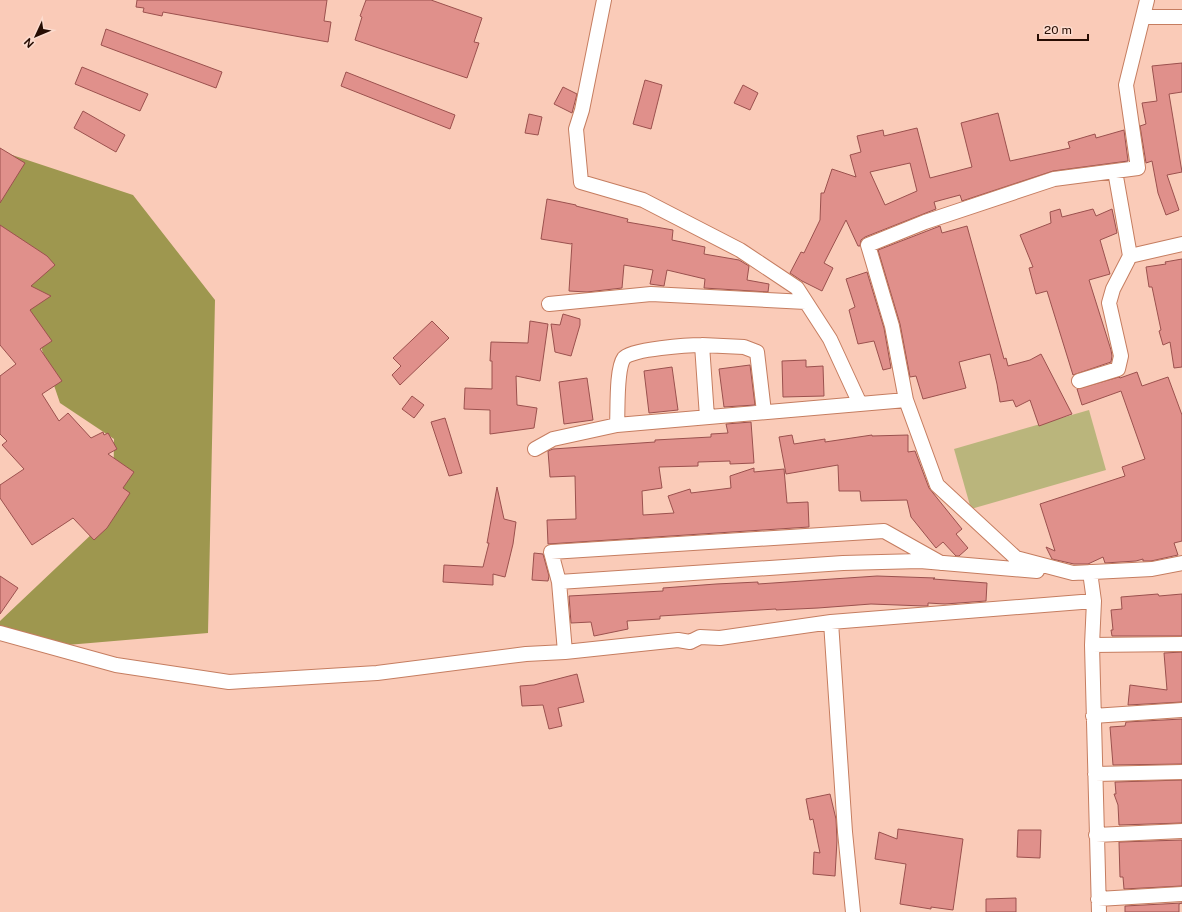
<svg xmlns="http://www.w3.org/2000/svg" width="1182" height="912" viewBox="0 0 1182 912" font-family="'Public Sans',sans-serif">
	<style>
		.green { fill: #bab57c }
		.forest { fill: #9e974f }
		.building { fill: #e0908b; stroke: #9b514e; fill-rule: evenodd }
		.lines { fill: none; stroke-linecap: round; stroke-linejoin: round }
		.minor-casing { stroke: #c57d60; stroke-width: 16 }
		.minor { stroke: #fff; stroke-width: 14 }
	</style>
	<rect width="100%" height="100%" fill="#facbb8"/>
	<!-- green -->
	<path class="green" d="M 1089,410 L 1106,470 L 971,509 L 954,449 Z"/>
	<!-- forest -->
	<path class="forest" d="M 9,154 L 133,195 L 215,300 L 208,633 L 67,645 L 0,629 L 0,621 L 113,514 L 114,439 L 60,403 L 0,226 L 0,196 Z"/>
	<!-- building -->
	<path class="building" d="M 137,0 L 327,0 L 324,21 L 331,22 L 328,42 L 163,12 L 162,16 L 143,12 L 144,8 L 136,7 Z
		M 366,0 L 431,0 L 482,18 L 474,42 L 479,43 L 467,78 L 355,40 L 362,17 L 360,16 Z
		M 106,29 L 222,72 L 216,88 L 101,45 Z
		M 1182,63 L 1182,92 L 1169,94 L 1182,172 L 1167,175 L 1179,210 L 1166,215 L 1158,193 L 1152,161 L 1146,163 L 1140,126 L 1146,124 L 1142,103 L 1157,101 L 1152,66 Z
		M 82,67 L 148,94 L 140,111 L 75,84 Z
		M 346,72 L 455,115 L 450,129 L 341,86 Z
		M 645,80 L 662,85 L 651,129 L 633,124 Z
		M 743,85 L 758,93 L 750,110 L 734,103 Z
		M 563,87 L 577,94 L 572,113 L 554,104 Z
		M 83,111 L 125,135 L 116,152 L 74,128 Z
		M 998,113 L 1010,161 L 1070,148 L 1068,142 L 1095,134 L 1096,138 L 1124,130 L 1128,161 L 1053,171 L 962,201 L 960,195 L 934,202 L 936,209 L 865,237 L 861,240 L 860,246 L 858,246 L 846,220 L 824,263 L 833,268 L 822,291 L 802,281 L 790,273 L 801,252 L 804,253 L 820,220 L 821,193 L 824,193 L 832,169 L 856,177 L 850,155 L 861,152 L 857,136 L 883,130 L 884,136 L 917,128 L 930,178 L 972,167 L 961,123 ZM 910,163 L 917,191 L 885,205 L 870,172 Z
		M 529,114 L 542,117 L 538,135 L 525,133 Z
		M 0,148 L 25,163 L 0,203 Z
		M 547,199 L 576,205 L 576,206 L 628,219 L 627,222 L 673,230 L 672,240 L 705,247 L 704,254 L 739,260 L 749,266 L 747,280 L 769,284 L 768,292 L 704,288 L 705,279 L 667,270 L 664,286 L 650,284 L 653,270 L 624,265 L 622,288 L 587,292 L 569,291 L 572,243 L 571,244 L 541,239 Z
		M 1060,209 L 1062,217 L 1093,209 L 1096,216 L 1112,209 L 1117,233 L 1100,240 L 1110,274 L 1089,280 L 1111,350 L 1112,356 L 1111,362 L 1073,375 L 1047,291 L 1036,294 L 1029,268 L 1033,267 L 1020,235 L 1051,223 L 1050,212 Z
		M 0,225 L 47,256 L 55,265 L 31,286 L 51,296 L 30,310 L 52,341 L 40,349 L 62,381 L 42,394 L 59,421 L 68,413 L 91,438 L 103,432 L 104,435 L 108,433 L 117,449 L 108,454 L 134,472 L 123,488 L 130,493 L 107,528 L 94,540 L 73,518 L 32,545 L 0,498 L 0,485 L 24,469 L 2,445 L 7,441 L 0,434 L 0,376 L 16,364 L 0,345 Z
		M 940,226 L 942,233 L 967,226 L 1004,359 L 1006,358 L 1008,366 L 1030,360 L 1041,354 L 1072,414 L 1039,426 L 1030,400 L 1016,407 L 1013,400 L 1000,402 L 997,384 L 990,354 L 959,362 L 966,388 L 923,399 L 916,376 L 910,377 L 900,324 L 878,250 Z
		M 1182,259 L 1182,367 L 1174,368 L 1170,342 L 1163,345 L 1159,331 L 1161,330 L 1152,287 L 1149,287 L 1146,267 L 1166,264 L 1165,262 Z
		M 867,272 L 884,328 L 891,368 L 883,370 L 874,341 L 858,344 L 849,310 L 855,307 L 846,279 Z
		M 563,314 L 580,319 L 580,325 L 571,356 L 555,352 L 551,324 L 560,325 Z
		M 432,321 L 449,338 L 400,385 L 392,375 L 401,366 L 393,358 Z
		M 530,321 L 548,324 L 540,381 L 516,376 L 517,405 L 537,408 L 534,428 L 490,434 L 490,410 L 464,409 L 465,388 L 492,389 L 492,361 L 490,361 L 491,342 L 528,343 Z
		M 806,360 L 806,367 L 823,366 L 824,396 L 783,397 L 782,361 Z
		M 750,365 L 755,405 L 724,407 L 719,369 Z
		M 672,367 L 678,410 L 649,413 L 644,371 Z
		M 1137,372 L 1142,386 L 1168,377 L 1182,415 L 1182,541 L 1174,543 L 1178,555 L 1151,561 L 1143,561 L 1143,559 L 1136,561 L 1105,563 L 1103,557 L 1088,564 L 1074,564 L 1052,559 L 1046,547 L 1055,551 L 1040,504 L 1125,476 L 1122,467 L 1145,459 L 1121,391 L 1082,405 L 1077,389 L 1119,377 L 1120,378 Z
		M 587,378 L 593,420 L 564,424 L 559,382 Z
		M 412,396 L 424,405 L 414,418 L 402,409 Z
		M 445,418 L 462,473 L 449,476 L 431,422 Z
		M 751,422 L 754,463 L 730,464 L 730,461 L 698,462 L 698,466 L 659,467 L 662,488 L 642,491 L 643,515 L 674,513 L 668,496 L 690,489 L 691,493 L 731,488 L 730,476 L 754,468 L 754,472 L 784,469 L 787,503 L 808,502 L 809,527 L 548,544 L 547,520 L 576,519 L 575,476 L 550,477 L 548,451 L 553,449 L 655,442 L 655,440 L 711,437 L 711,434 L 728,433 L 726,424 Z
		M 792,435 L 794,444 L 825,439 L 825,442 L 872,435 L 872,436 L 908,435 L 908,452 L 915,451 L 929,488 L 962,529 L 956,534 L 968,548 L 959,556 L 956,556 L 943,542 L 936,548 L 911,517 L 907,500 L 861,501 L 860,491 L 839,491 L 838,465 L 786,474 L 779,437 Z
		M 497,487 L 504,519 L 516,522 L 513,544 L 505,577 L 493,574 L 493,585 L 443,582 L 444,565 L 483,567 L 489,543 L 487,543 Z
		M 534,553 L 543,554 L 549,576 L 548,581 L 532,580 Z
		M 0,576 L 18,588 L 0,614 Z
		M 877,576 L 935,578 L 933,579 L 987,583 L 986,601 L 945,604 L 928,603 L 928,606 L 924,606 L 871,604 L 818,608 L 776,610 L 776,609 L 660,616 L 660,619 L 627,621 L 628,629 L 594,636 L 591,622 L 571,623 L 569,596 L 663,591 L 663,588 L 716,584 L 758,582 L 758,584 Z
		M 1158,594 L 1159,596 L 1182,594 L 1182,636 L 1112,636 L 1111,630 L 1113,630 L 1111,610 L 1122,609 L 1121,597 Z
		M 1182,652 L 1182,702 L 1128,705 L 1130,685 L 1167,690 L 1164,653 Z
		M 577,674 L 584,702 L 558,708 L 562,726 L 549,729 L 543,705 L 522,706 L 520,686 L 534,685 Z
		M 1182,719 L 1182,764 L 1113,765 L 1110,727 L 1125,726 L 1126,722 Z
		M 1182,780 L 1182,823 L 1119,825 L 1118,805 L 1114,794 L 1116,794 L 1115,782 Z
		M 830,794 L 836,819 L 837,840 L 835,876 L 813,874 L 814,852 L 820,853 L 813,819 L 810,820 L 806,799 Z
		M 898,829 L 963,839 L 953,910 L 931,907 L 931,909 L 900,904 L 906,864 L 875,859 L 879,832 L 897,839 Z
		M 1018,830 L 1041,830 L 1040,858 L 1017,857 Z
		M 1182,840 L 1182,886 L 1124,889 L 1123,877 L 1120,877 L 1119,842 Z
		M 1016,898 L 1016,912 L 986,912 L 986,899 Z
		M 1182,903 L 1179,904 L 1179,912 L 1125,912 L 1125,906 Z"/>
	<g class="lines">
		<!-- minor casing -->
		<g class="minor-casing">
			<path id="minor" d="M 604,0 L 582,110 L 576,129 L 581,182 L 643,200 L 740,250 L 797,288 L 830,339 L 860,404
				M 1147,0 L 1126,85 L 1138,168 L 1054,179 L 925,222 L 868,245 L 892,326 L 906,400 L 937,485 L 1016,558 L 1073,573 L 1152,569 L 1182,563
				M 1143,17 L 1182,17
				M 1115,171 L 1130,256 L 1182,244
				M 549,304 L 651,294 L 806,302
				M 702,345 L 744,347 L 757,352 L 764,412
				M 1079,381 L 1118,369 L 1121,356 L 1109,303 L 1113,289 L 1130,256
				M 617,425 C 618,410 616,369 624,358 C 630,349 690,345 702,345 L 707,417
				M 535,449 L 553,439 L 617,425 L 906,400
				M 941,563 L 884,531 L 551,552 L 559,582 L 843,563 L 920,561 L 1037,571
				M 1090,572 L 1094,601 L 1092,645 L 1099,912
				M 559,582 L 565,652
				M 831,622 L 845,832 L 853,912
				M 0,633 L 116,665 L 229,682 L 377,673 L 526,654 L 565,652 L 678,640 L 690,642 L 700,637 L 720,638 L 831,622 L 1094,601
				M 1092,645 L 1182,644
				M 1093,716 L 1182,710
				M 1095,774 L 1182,772
				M 1096,835 L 1182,831
				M 1098,899 L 1182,894"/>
		</g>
		<!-- minor -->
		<use href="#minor" class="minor"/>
	</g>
	<!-- north arrow -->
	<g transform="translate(36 36) rotate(226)" stroke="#fcdccf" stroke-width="3" paint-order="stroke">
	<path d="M0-3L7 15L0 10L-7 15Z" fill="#270d03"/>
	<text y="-6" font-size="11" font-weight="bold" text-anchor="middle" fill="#270d03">N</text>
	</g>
	<!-- scale -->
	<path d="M1038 34v6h50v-6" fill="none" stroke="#270d03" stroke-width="2"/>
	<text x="1044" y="34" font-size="12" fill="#270d03" stroke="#fcdccf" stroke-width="3" paint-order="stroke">20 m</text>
</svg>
